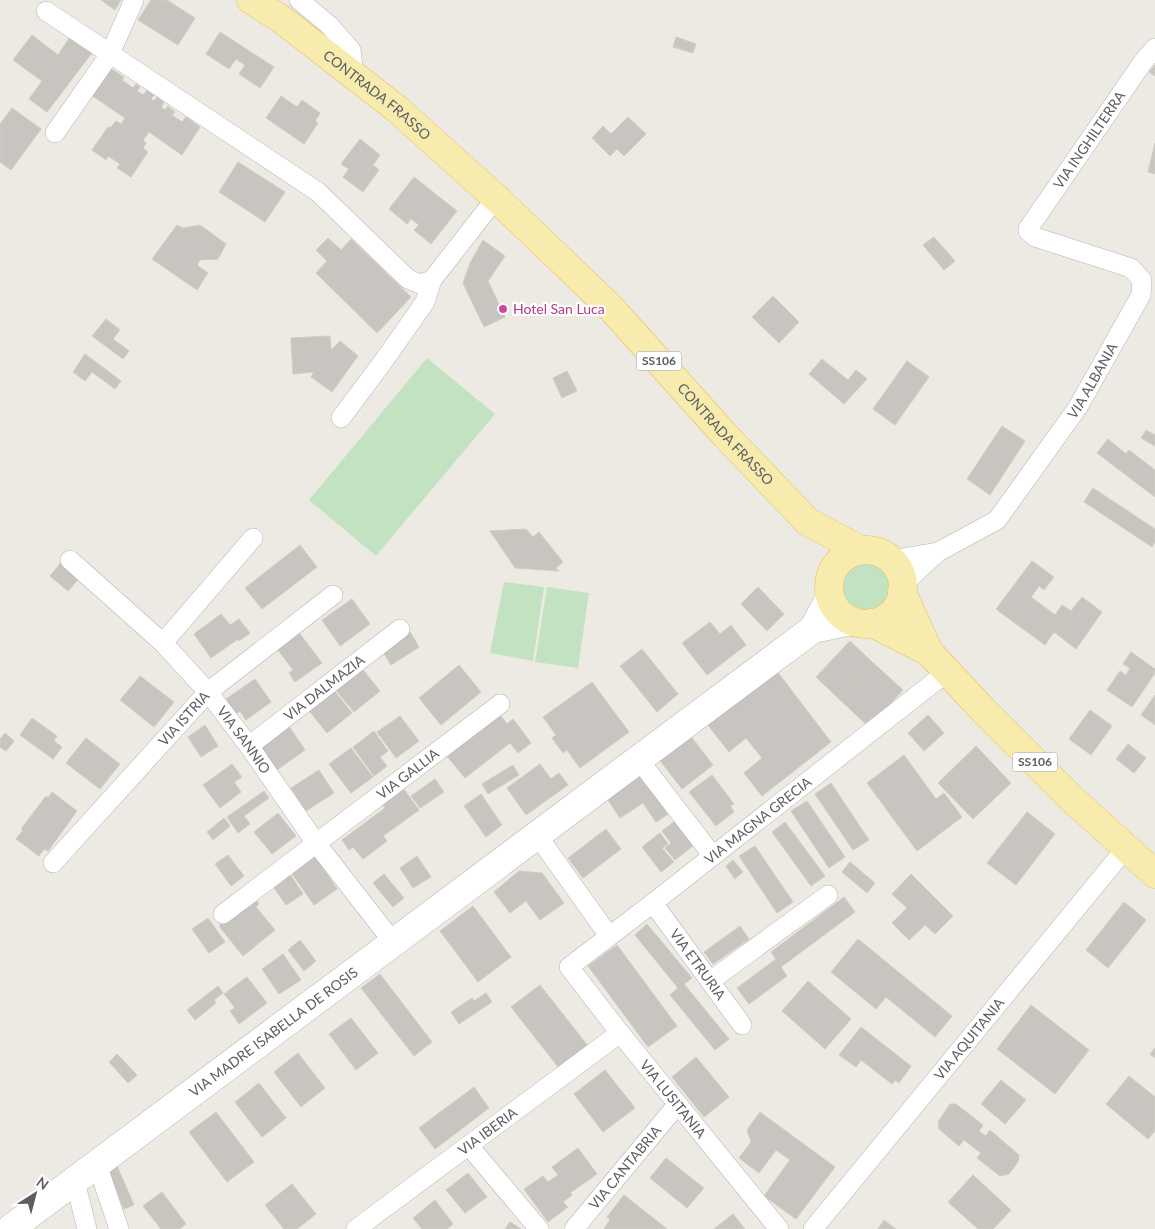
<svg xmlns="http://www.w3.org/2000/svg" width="1155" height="1229" viewBox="0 0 1155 1229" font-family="Lato,sans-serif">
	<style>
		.green { fill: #c2e2c2 }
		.building { fill: #c8c5c0; stroke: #d1ccc2 }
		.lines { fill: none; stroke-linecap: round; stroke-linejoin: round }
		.street-casing { stroke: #b1b4b7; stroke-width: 20 }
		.secondary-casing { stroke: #b2b6b9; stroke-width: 29 }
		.primary-casing { stroke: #e3c066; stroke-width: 29 }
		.street { stroke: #fff; stroke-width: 19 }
		.secondary { stroke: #fff; stroke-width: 28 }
		.primary { stroke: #f7ebae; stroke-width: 28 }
		.hotel-dot { fill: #d1479c; stroke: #fff; stroke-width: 2 }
		.labels { text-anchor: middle; stroke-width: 4.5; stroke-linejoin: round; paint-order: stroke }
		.shield { fill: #fff; stroke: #8c8f91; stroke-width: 1 }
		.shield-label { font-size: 12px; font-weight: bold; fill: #5b5f62 }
		.street-label { font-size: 14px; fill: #5b5f62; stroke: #fff }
		.hotel-label { font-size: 14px; fill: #b23c85; stroke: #fff; text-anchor: start }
	</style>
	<rect width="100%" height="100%" fill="#edeae3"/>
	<!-- green -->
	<path class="green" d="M 427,358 L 495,414 L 376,556 L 309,500 Z
		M841 586a25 25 0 1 1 50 0a25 25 0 1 1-50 0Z
		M 504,582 L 544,587 L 533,661 L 490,653 Z
		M 547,587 L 589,593 L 578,668 L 535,662 Z"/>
	<!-- building -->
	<path class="building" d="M 101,0 L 121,0 L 115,10 Z
		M 151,0 L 167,0 L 195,18 L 178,45 L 138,20 Z
		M 220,32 L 274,67 L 260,88 L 239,74 L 245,65 L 236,59 L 229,69 L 206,54 Z
		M 32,35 L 58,55 L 70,37 L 92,53 L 47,112 L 29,99 L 42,81 L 13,60 Z
		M 676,37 L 696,44 L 693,53 L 673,47 Z
		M 1155,65 L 1155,76 L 1149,72 Z
		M 110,68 L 124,77 L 122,80 L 133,88 L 136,84 L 140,87 L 137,91 L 143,95 L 147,90 L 154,95 L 151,99 L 154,101 L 157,97 L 164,102 L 161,107 L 165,110 L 168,106 L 175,112 L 172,115 L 182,122 L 186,117 L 200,127 L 182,155 L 149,132 L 143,140 L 146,143 L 143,148 L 148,152 L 131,177 L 117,168 L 120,164 L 108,156 L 106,160 L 92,150 L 108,127 L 110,128 L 116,121 L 121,124 L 125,118 L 91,95 Z
		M 281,96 L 297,107 L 302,100 L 320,113 L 315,121 L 318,123 L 304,144 L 266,118 Z
		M 12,108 L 41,129 L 11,170 L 0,162 L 0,124 Z
		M 628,117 L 646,134 L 624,156 L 617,149 L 610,156 L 592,138 L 603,126 L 611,134 Z
		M 360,139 L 380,155 L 373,165 L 379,170 L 363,192 L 343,177 L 349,169 L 341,164 Z
		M 1155,143 L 1155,174 L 1148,172 Z
		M 238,162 L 285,192 L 265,222 L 219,192 Z
		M 414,177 L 457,211 L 431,244 L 414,230 L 419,225 L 411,219 L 407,224 L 389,209 Z
		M 177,225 L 183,228 L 200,225 L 226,244 L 218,259 L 200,260 L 197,265 L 208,273 L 197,290 L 152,259 Z
		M 934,237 L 955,261 L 944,270 L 923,245 Z
		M 328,238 L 341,250 L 351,239 L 411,297 L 377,333 L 316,273 L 327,261 L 316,250 Z
		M 483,240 L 505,256 L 488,281 L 505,317 L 484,327 L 463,283 L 470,263 Z
		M 773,296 L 799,322 L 779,343 L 752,317 Z
		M 106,319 L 120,330 L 113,339 L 129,351 L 123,359 L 92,336 Z
		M 330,336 L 331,350 L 340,341 L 358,356 L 332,392 L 311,377 L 314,372 L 293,374 L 291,338 Z
		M 85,354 L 121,381 L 115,389 L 92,372 L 85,381 L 73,372 Z
		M 822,359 L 848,380 L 856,370 L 867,379 L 844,404 L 809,374 Z
		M 907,361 L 929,377 L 895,425 L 873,409 Z
		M 567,371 L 577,391 L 562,398 L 553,378 Z
		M 1002,426 L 1025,441 L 990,495 L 967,479 Z
		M 1146,430 L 1155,435 L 1155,446 L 1141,438 Z
		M 1108,439 L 1126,454 L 1129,450 L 1155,470 L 1155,497 L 1097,453 Z
		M 1093,488 L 1155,529 L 1155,542 L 1152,547 L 1084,502 Z
		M 526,529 L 533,537 L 539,532 L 563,562 L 556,568 L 559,571 L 515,568 L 490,531 Z
		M 300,545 L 317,567 L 262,609 L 245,588 Z
		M 64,559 L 82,575 L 68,591 L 50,576 Z
		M 1032,561 L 1054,577 L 1044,590 L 1039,586 L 1031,597 L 1055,615 L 1062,605 L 1071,611 L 1082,597 L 1102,612 L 1076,649 L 1054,632 L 1045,645 L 996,609 Z
		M 758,587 L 784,614 L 767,631 L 741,604 Z
		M 352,599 L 370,624 L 340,646 L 322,620 Z
		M 221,614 L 230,625 L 239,619 L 250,633 L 239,641 L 238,639 L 211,658 L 194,634 Z
		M 710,622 L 720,634 L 731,625 L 746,645 L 707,675 L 682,643 Z
		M 297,630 L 322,663 L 295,682 L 289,673 L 293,670 L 275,646 Z
		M 410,632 L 419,647 L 391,665 L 382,650 Z
		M 850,641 L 871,661 L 837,697 L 816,677 Z
		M 642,649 L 678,694 L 657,712 L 620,666 Z
		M 1131,652 L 1155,669 L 1155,673 L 1132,707 L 1107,690 L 1120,671 L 1126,675 L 1130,668 L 1123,664 Z
		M 871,661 L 903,690 L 869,727 L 837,697 Z
		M 459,665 L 481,692 L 441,725 L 419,698 Z
		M 360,666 L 380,691 L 354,712 L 334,688 Z
		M 773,666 L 831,742 L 762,796 L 744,773 L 762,758 L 746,738 L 729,752 L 704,720 Z
		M 140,676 L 174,702 L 154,727 L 120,700 Z
		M 255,679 L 271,702 L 246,720 L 240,711 L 236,714 L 226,699 Z
		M 592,682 L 629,732 L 580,768 L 567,750 L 563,753 L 552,738 L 556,735 L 543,717 Z
		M 332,688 L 352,713 L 327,733 L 307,708 Z
		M 1155,695 L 1155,725 L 1141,715 Z
		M 1090,710 L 1112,726 L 1091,755 L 1069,739 Z
		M 500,715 L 507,724 L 513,719 L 531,743 L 518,753 L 510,743 L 465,778 L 446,755 Z
		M 928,715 L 944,733 L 924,751 L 908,733 Z
		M 400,716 L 419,741 L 396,758 L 377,732 Z
		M 32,718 L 57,736 L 54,741 L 62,747 L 53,759 L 20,735 Z
		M 205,725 L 218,746 L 201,757 L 188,737 Z
		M 288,725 L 305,750 L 277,770 L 260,745 Z
		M 686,730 L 713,765 L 682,789 L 655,754 Z
		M 374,731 L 388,751 L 380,757 L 387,766 L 374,776 L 353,747 Z
		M 5,733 L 14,741 L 6,751 L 0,747 L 0,739 Z
		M 86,738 L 120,764 L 100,789 L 66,763 Z
		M 1128,744 L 1146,758 L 1134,773 L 1116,759 Z
		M 976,746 L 1011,783 L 973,819 L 938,783 Z
		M 351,748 L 373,777 L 351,793 L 329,764 Z
		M 904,755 L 936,799 L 944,793 L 962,817 L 917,851 L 867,783 Z
		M 232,764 L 242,777 L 234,782 L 241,792 L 220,808 L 203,785 Z
		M 540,764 L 551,779 L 559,773 L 568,785 L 526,815 L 507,788 Z
		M 513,765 L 519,775 L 488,794 L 482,784 Z
		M 319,770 L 334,793 L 306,811 L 291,788 Z
		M 639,771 L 668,814 L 656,822 L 643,803 L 620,818 L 604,794 Z
		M 712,775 L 734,804 L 730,806 L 734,812 L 716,826 L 689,792 Z
		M 435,779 L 444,792 L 420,808 L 411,796 Z
		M 831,783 L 869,840 L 853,850 L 815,794 Z
		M 403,788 L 419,810 L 383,836 L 387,841 L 363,859 L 353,847 L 349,850 L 342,840 L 385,808 L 382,803 Z
		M 264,791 L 269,798 L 244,816 L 250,824 L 238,833 L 227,817 Z
		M 52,792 L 77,811 L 48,851 L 44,849 L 39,856 L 16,839 L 23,830 L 21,829 L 46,796 L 48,798 Z
		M 481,794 L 502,825 L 486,837 L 464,806 Z
		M 807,801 L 845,857 L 829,868 L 791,811 Z
		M 1027,812 L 1055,834 L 1016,885 L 987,863 Z
		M 278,813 L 296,836 L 272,854 L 254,832 Z
		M 224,818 L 230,826 L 213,840 L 207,832 Z
		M 679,818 L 698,842 L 675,860 L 665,848 L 671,843 L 662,831 Z
		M 785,822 L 825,876 L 811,886 L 772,832 Z
		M 606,829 L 621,849 L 583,878 L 568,858 Z
		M 660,833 L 668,844 L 662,848 L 674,862 L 661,872 L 642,847 Z
		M 755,846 L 793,902 L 777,913 L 739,856 Z
		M 228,855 L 244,876 L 231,886 L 215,864 Z
		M 315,856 L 337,889 L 314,905 L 291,872 Z
		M 417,856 L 431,877 L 413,888 L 400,868 Z
		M 733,860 L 743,872 L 735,879 L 726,866 Z
		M 850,862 L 875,883 L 867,893 L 842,872 Z
		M 519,871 L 542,873 L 564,903 L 540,920 L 526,901 L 510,913 L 494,892 Z
		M 290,874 L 303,894 L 286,905 L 272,885 Z
		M 384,874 L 404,898 L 393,907 L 373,883 Z
		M 911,874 L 953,916 L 935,934 L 925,925 L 909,940 L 892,923 L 907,908 L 892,894 Z
		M 254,897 L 259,904 L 256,907 L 275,930 L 243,956 L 219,926 Z
		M 844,897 L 855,912 L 781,967 L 787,976 L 749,1004 L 737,988 L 776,959 L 771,952 Z
		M 1124,902 L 1146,920 L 1108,968 L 1086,950 Z
		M 473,906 L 511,957 L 478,982 L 440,931 Z
		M 208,918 L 225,942 L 209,953 L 192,929 Z
		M 647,924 L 692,978 L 684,984 L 729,1039 L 715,1050 L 670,995 L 678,988 L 635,935 Z
		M 740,926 L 749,939 L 713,964 L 704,952 Z
		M 858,939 L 952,1016 L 935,1037 L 886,997 L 876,1009 L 831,972 Z
		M 300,940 L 316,961 L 304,971 L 288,950 Z
		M 617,945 L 677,1026 L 648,1047 L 588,966 Z
		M 283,954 L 301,980 L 279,994 L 262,969 Z
		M 380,974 L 432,1042 L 414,1056 L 361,988 Z
		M 247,977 L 267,1003 L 239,1024 L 230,1011 L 235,1008 L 224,994 Z
		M 808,981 L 851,1019 L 825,1049 L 782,1011 Z
		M 540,985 L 588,1046 L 559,1068 L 511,1007 Z
		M 218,986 L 223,993 L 214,1000 L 216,1003 L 195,1020 L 187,1010 Z
		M 486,993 L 492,1002 L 459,1024 L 451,1012 L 472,998 L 474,1001 Z
		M 1031,1005 L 1089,1050 L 1055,1094 L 997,1049 Z
		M 351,1018 L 378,1053 L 356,1070 L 329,1034 Z
		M 861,1027 L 911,1066 L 899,1083 L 895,1080 L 892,1084 L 861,1060 L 856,1067 L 839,1055 Z
		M 1155,1048 L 1155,1058 L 1150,1054 Z
		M 298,1053 L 325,1088 L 301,1107 L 274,1072 Z
		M 117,1054 L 137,1075 L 128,1083 L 109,1062 Z
		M 696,1057 L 729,1097 L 704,1117 L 672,1077 Z
		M 605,1070 L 635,1108 L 603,1132 L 574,1094 Z
		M 1129,1076 L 1155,1097 L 1155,1131 L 1148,1139 L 1106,1104 Z
		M 1001,1080 L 1026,1100 L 1005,1124 L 981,1104 Z
		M 259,1083 L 286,1118 L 262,1137 L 235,1102 Z
		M 474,1087 L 489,1108 L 435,1149 L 419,1128 Z
		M 950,1104 L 956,1104 L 983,1125 L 979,1131 L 986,1136 L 990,1130 L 1019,1155 L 1018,1162 L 1009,1174 L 1000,1176 L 977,1158 L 981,1153 L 964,1140 L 959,1146 L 939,1129 L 938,1122 Z
		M 216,1112 L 254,1162 L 227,1182 L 189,1132 Z
		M 760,1112 L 835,1167 L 796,1219 L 764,1196 L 790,1160 L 776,1150 L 759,1173 L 739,1158 L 751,1142 L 747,1130 Z
		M 578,1148 L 597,1174 L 570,1193 L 572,1195 L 563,1202 L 568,1207 L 548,1222 L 524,1189 L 543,1176 L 548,1182 L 558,1175 L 552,1167 Z
		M 666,1158 L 704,1188 L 687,1208 L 650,1178 Z
		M 117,1166 L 134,1205 L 124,1209 L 108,1170 Z
		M 468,1173 L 487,1197 L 465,1213 L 446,1190 Z
		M 973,1175 L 1011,1210 L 993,1229 L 978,1229 L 948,1202 Z
		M 292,1184 L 316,1214 L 297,1229 L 284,1229 L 265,1205 Z
		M 162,1192 L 186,1224 L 179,1229 L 161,1229 L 143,1206 Z
		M 624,1195 L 667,1229 L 604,1229 L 610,1220 L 607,1217 Z
		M 435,1200 L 453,1224 L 447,1229 L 422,1229 L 413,1218 Z
		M 733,1214 L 745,1229 L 714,1229 Z
		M 884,1220 L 896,1229 L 878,1229 Z
		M 510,1222 L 521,1229 L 505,1229 Z"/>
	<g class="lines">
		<!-- street casing -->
		<g class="street-casing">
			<g id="street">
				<path d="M 299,0 L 329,25 L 351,50 L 354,75"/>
				<path d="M 46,11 L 318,192 L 408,279 L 420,284 L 432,280"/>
				<path d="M 55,133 L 110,54 L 134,0"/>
				<path d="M 341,418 L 385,359 L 425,302 L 432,280 L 496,198"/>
				<path id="s1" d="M 70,560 L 163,643 L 208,692 L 249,746 L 316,843 L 393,942"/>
				<path d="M 891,560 L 938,552"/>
				<path id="s2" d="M 902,585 L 938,552 L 997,520 L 1078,407 L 1141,295 L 1142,280 L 1131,268 L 1035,237 L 1028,231 L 1028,229 L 1143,62 L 1155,48"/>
				<path d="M 163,643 L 253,538"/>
				<path id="s3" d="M 249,746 L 400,629"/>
				<path d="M 639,760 L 713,856"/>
				<path d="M 537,835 L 609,936"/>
				<path id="s4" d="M 53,863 L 208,692 L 333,595"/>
				<path id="s5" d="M 653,903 L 742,1025"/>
				<path id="s6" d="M 223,914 L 500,704"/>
				<path d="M 710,981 L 828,895"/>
				<path d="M 469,1146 L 539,1229"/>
				<path d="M 97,1164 L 119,1229"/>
				<path d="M 75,1181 L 87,1229"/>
				<path id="s7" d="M 356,1229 L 620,1033"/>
				<path id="s8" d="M 574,1229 L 677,1105"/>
				<path id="s9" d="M 779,1229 L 620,1033 L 569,967 L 653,903 L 947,672"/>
				<path id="s10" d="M 813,1229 L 1126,848"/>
			</g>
		</g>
		<!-- secondary casing -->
		<g class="secondary-casing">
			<g id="secondary">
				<path d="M 813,629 L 851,621"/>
				<path id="s11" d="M 10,1229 L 813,629 L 830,598"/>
			</g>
		</g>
		<!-- primary casing -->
		<g class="primary-casing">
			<g id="primary">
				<path id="s12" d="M 251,0 L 281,19 L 397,109 L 496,198 L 611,308 L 724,434 L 808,522 L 861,550"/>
				<circle cx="866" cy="587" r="37"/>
				<path d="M 902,592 L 929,652 L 984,711 L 1071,798 L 1155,874"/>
				<path d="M 872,623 L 929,652"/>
			</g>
		</g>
		<!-- street -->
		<use href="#street" class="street"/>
		<!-- secondary -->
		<use href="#secondary" class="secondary"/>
		<!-- primary -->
		<use href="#primary" class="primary"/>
	</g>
	<!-- markers -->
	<circle class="hotel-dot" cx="503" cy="309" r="5"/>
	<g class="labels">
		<!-- shield labels -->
		<g class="shield">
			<rect x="636.5" y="351.5" width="45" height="19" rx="4"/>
			<rect x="1012.5" y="752.5" width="45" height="19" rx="4"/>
		</g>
		<g class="shield-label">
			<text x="659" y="365">SS106</text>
			<text x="1035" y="766">SS106</text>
		</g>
		<!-- street labels -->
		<g class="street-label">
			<text dy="5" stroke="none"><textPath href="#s12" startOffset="158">CONTRADA FRASSO</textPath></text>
			<text dy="5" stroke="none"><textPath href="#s2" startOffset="635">VIA INGHILTERRA</textPath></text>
			<text dy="5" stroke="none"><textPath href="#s2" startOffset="285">VIA ALBANIA</textPath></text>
			<text dy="5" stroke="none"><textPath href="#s12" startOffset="645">CONTRADA FRASSO</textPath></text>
			<text dy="5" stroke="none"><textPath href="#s3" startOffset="95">VIA DALMAZIA</textPath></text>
			<text dy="5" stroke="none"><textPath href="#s4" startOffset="195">VIA ISTRIA</textPath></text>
			<text dy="5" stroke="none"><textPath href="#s1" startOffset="251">VIA SANNIO</textPath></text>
			<text dy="5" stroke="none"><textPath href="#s6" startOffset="232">VIA GALLIA</textPath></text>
			<text dy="5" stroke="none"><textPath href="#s9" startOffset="575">VIA MAGNA GRECIA</textPath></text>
			<text dy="5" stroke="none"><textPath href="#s5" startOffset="76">VIA ETRURIA</textPath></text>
			<text dy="5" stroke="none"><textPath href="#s11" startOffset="329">VIA MADRE ISABELLA DE ROSIS</textPath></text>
			<text dy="5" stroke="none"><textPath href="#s10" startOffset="246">VIA AQUITANIA</textPath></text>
			<text transform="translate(673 1099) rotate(51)" y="5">VIA LUSITANIA</text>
			<text dy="5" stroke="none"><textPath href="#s7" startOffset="164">VIA IBERIA</textPath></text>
			<text dy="5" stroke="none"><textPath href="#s8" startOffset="80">VIA CANTABRIA</textPath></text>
		</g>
		<!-- hotel labels -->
		<g class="hotel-label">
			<text x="513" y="314">Hotel San Luca</text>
		</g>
	</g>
	<!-- north arrow -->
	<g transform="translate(35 1194) rotate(36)" stroke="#ffffff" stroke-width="4" paint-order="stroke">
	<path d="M0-4L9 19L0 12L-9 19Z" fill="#5b5f62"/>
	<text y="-8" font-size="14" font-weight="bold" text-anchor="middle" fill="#5b5f62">N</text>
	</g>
</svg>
